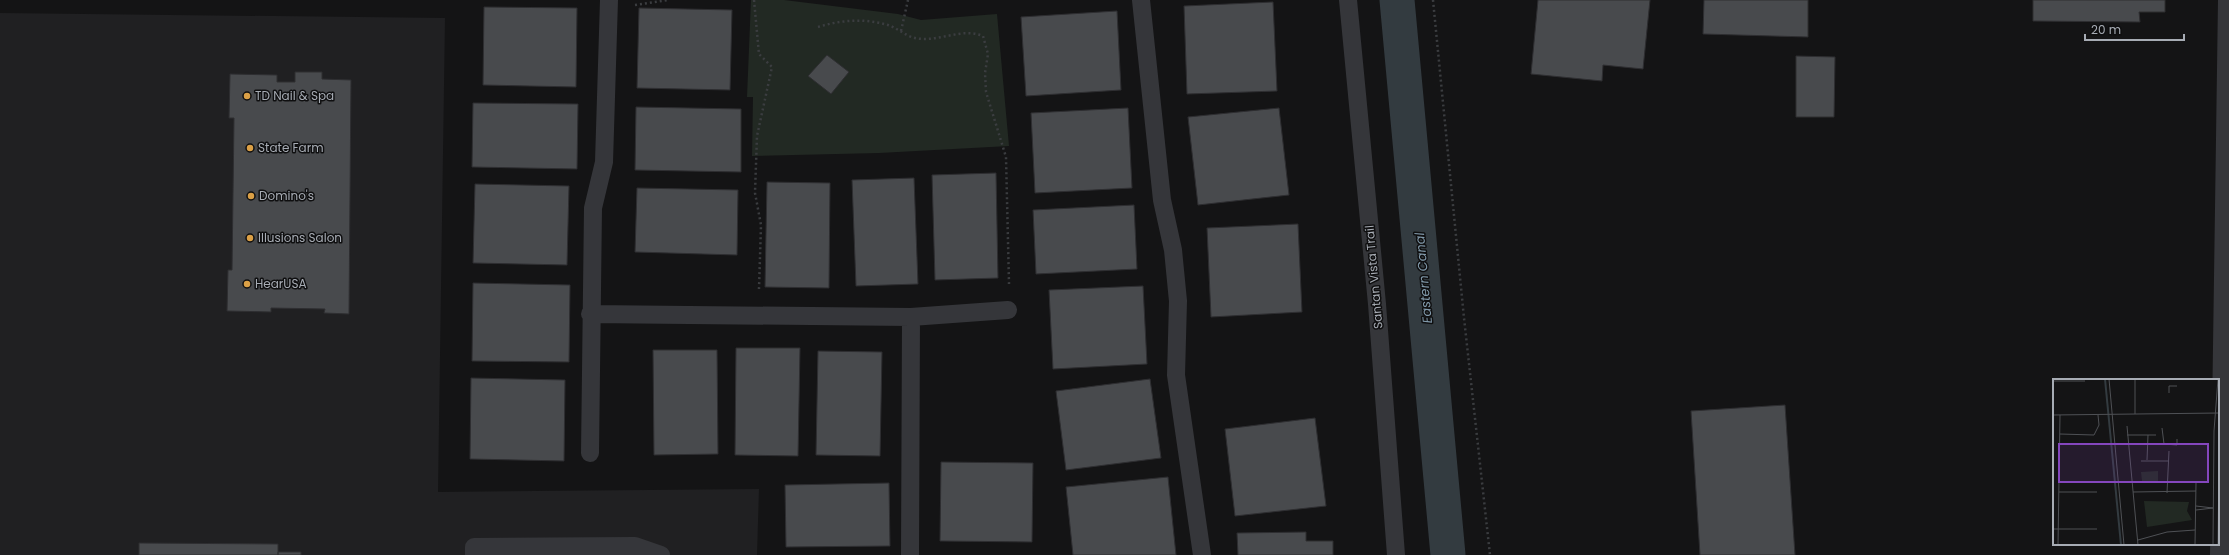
<svg xmlns="http://www.w3.org/2000/svg" width="2229" height="555" viewBox="0 0 2229 555" font-family="Poppins,sans-serif">
	<style>
		.built { fill: #202022 }
		.green { fill: #222923 }
		.lines { fill: none; stroke-linecap: round; stroke-linejoin: round }
		.canal { stroke: #333b40; stroke-width: 35 }
		.building { fill: #484a4d; stroke: #2e2e31 }
		.path { stroke: #3b3d40; stroke-width: 2.5; stroke-dasharray: 2 3; stroke-linecap: butt }
		.lane { stroke: #35363a; stroke-width: 18 }
		.street { stroke: #35363a; stroke-width: 22 }
		.poi-dot { fill: #dba046; stroke: #0f0f10; stroke-width: 1.5 }
		.labels { text-anchor: middle; stroke-width: 3; stroke-linejoin: round; paint-order: stroke }
		.poi-label { font-size: 12px; fill: #a7acb4; stroke: #0f0f10; text-anchor: start }
		.street-label { font-size: 12px; fill: #a7acb4; stroke: #0f0f10 }
		.water-label { font-size: 13px; font-style: italic; fill: #829aab; stroke: #0f0f10 }
		.inset-river { fill: none; stroke: #333b40; stroke-width: 2 }
		.inset-road { fill: none; stroke: #4f5155; stroke-width: 1 }
		.view { fill: #8446bd; fill-opacity: 0.15; stroke: #8446bd; stroke-width: 2 }
		.inset-edge { fill: none; stroke: #a7acb4; stroke-width: 2 }
	</style>
	<rect width="100%" height="100%" fill="#141415"/>
	<!-- built -->
	<path class="built" d="M 0,13 L 445,18 L 438,492 L 759,489 L 757,555 L 0,555 Z"/>
	<!-- green -->
	<path class="green" d="M 751,0 L 784,0 L 898,14 L 921,20 L 997,14 L 1009,146 L 879,153 L 752,156 L 753,97 L 747,97 Z"/>
	<g class="lines">
		<!-- canal -->
		<path class="canal" d="M 1397,0 L 1448,555"/>
	</g>
	<!-- building -->
	<path class="building" d="M 1538,0 L 1650,0 L 1643,69 L 1603,65 L 1602,81 L 1531,74 Z
		M 1704,0 L 1808,0 L 1808,37 L 1703,34 Z
		M 2033,0 L 2165,0 L 2165,12 L 2139,12 L 2140,22 L 2033,21 Z
		M 1273,2 L 1277,91 L 1187,94 L 1184,6 Z
		M 484,7 L 577,8 L 576,87 L 483,85 Z
		M 639,8 L 732,10 L 730,90 L 637,88 Z
		M 1117,11 L 1121,90 L 1026,96 L 1021,17 Z
		M 827,55 L 849,72 L 831,94 L 808,76 Z
		M 1796,56 L 1835,57 L 1834,117 L 1796,117 Z
		M 295,72 L 322,72 L 322,79 L 351,80 L 349,314 L 324,313 L 325,309 L 271,308 L 271,312 L 227,311 L 228,270 L 232,270 L 234,118 L 229,118 L 230,74 L 277,75 L 277,82 L 295,82 Z
		M 473,103 L 578,104 L 577,169 L 472,167 Z
		M 636,107 L 741,109 L 741,172 L 635,170 Z
		M 1128,108 L 1132,188 L 1035,193 L 1031,113 Z
		M 1279,108 L 1289,195 L 1198,205 L 1188,117 Z
		M 996,173 L 998,278 L 935,280 L 932,175 Z
		M 914,178 L 918,284 L 856,286 L 852,180 Z
		M 767,182 L 830,183 L 829,288 L 765,287 Z
		M 475,184 L 569,186 L 567,265 L 473,263 Z
		M 637,188 L 738,190 L 737,255 L 635,252 Z
		M 1134,205 L 1137,269 L 1036,274 L 1033,210 Z
		M 1298,224 L 1302,312 L 1211,317 L 1207,228 Z
		M 473,283 L 570,285 L 569,362 L 472,361 Z
		M 1143,286 L 1147,364 L 1053,369 L 1049,290 Z
		M 736,348 L 800,348 L 798,456 L 735,455 Z
		M 653,350 L 717,350 L 718,454 L 654,455 Z
		M 818,351 L 882,352 L 880,456 L 816,455 Z
		M 471,378 L 565,380 L 564,461 L 470,459 Z
		M 1150,379 L 1161,458 L 1066,470 L 1056,391 Z
		M 1785,405 L 1795,555 L 1700,555 L 1691,411 Z
		M 1315,418 L 1326,506 L 1235,516 L 1225,429 Z
		M 941,462 L 1033,463 L 1032,542 L 940,541 Z
		M 1168,477 L 1176,555 L 1073,555 L 1066,487 Z
		M 889,483 L 890,546 L 786,547 L 785,485 Z
		M 1306,532 L 1306,541 L 1333,541 L 1333,555 L 1238,555 L 1237,533 Z
		M 139,543 L 278,544 L 278,555 L 139,555 Z
		M 278,552 L 301,552 L 301,555 L 278,555 Z"/>
	<g class="lines">
		<!-- path -->
		<path class="path" d="M 754,0 L 759,54 L 772,67 L 757,136 L 755,193 L 761,225 L 759,289
			M 1433,0 L 1464,318 L 1490,555
			M 635,5 L 668,0
			M 818,27 C 841,20 864,18 888,25 C 897,28 906,36 915,38 C 938,43 961,27 983,36 L 988,54 L 985,73 L 986,92 L 1006,157 L 1009,284
			M 901,31 L 908,0"/>
		<!-- lane -->
		<path class="lane" d="M 1141,0 L 1162,200 L 1173,250 L 1178,301 L 1176,375 L 1202,555
			M 1348,0 L 1377,304 L 1396,555
			M 590,314 L 911,317 L 1008,310
			M 590,453 L 593,208 L 604,162 L 609,0
			M 474,555 L 474,547 L 635,546 L 661,555
			M 910,555 L 911,317"/>
		<!-- street -->
		<path class="street" d="M 2221,555 L 2229,0"/>
	</g>
	<!-- markers -->
	<g class="poi-dot">
		<circle cx="247" cy="96" r="4"/>
		<circle cx="250" cy="148" r="4"/>
		<circle cx="251" cy="196" r="4"/>
		<circle cx="250" cy="238" r="4"/>
		<circle cx="247" cy="284" r="4"/>
	</g>
	<g class="labels">
		<!-- poi labels -->
		<g class="poi-label">
			<text x="255" y="100">TD Nail &amp; Spa</text>
			<text x="258" y="152">State Farm</text>
			<text x="259" y="200">Domino's</text>
			<text x="258" y="242">Illusions Salon</text>
			<text x="255" y="288">HearUSA</text>
		</g>
		<!-- street labels -->
		<g class="street-label">
			<text transform="translate(1374 277) rotate(-95)" y="4">Santan Vista Trail</text>
		</g>
		<!-- water labels -->
		<g class="water-label">
			<text transform="translate(1423 278) rotate(-95)" y="5">Eastern Canal</text>
		</g>
	</g>
	<!-- overview -->
	<g transform="translate(2053 379)">
		<rect width="166" height="166" fill="#141415"/>
		<path d="M 105,92 L 105,103 L 89,102 L 88,93 ZM 91,122 L 136,123 L 134,132 L 139,141 L 94,148 Z" fill="#222923"/>
		<path class="inset-river" d="M 52,0 L 68,166"/>
		<path class="inset-road" d="M 56,0 L 71,166M 0,2 L 32,2M 116,14 L 116,7 L 124,7M 82,35 L 82,0M 0,36 L 166,34M 74,47 L 85,166M 109,49 L 111,65 L 124,66 L 124,60M 7,55 L 41,56 L 46,46 L 45,36M 74,56 L 103,56M 94,81 L 95,56M 88,82 L 116,82M 6,113 L 44,113M 80,113 L 143,112M 114,114 L 116,72M 143,127 L 160,129M 143,131 L 160,129M 0,150 L 44,150M 85,161 L 114,153 L 142,151M 5,166 L 7,36M 142,166 L 143,104M 160,166 L 161,52 L 165,0M 165,166 L 166,82"/>
		<path class="view" d="M 6,65 L 155,65 L 155,103 L 6,103 Z"/>
		<rect width="166" height="166" class="inset-edge"/>
	</g>
	<!-- scale -->
	<path d="M2085 34v6h99v-6" fill="none" stroke="#a7acb4" stroke-width="2"/>
	<text x="2091" y="34" font-size="12" fill="#a7acb4" stroke="#0f0f10" stroke-width="3" paint-order="stroke">20 m</text>
</svg>
